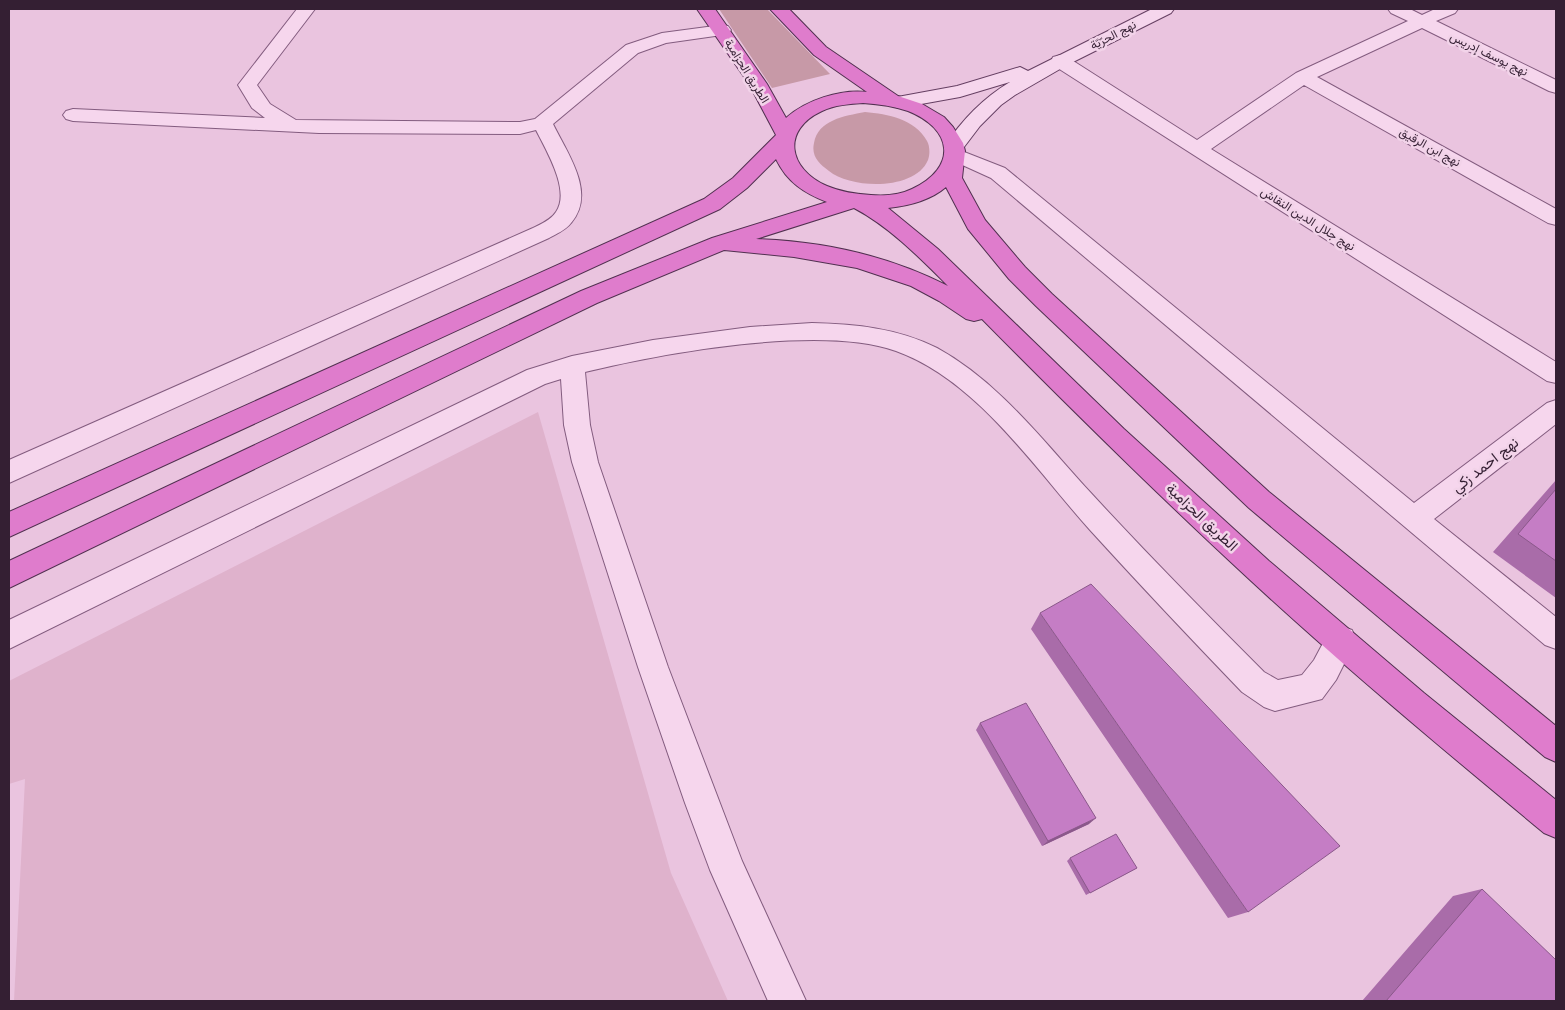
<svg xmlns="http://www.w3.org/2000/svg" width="1565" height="1010" viewBox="0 0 1565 1010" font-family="'Times New Roman',Vazirmatn,serif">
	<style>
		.farmland { fill: #dfb2cc }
		.green { fill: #c799a7 }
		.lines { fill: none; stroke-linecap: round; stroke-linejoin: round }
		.minor-casing { stroke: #835c7f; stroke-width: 2 }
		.secondary-casing { stroke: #653f62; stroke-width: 2 }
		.trunk-casing { stroke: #513050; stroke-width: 2 }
		.minor { fill: #f6d6ed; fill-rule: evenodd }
		.secondary { fill: #f6d6ed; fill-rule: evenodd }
		.trunk { fill: #df7ccc; fill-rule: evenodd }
		.wall { fill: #a96ca9 }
		.shaded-wall { fill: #8a588a }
		.building { fill: #c57dc5; stroke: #8a588a }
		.labels { text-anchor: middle; stroke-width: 5; stroke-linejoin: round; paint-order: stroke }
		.far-street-label { font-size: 12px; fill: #341f33; stroke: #f2d3e9 }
		.street-label { font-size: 15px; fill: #341f33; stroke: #f2d3e9 }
	</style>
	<rect width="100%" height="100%" fill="#eac4df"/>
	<!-- farmland -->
	<path class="farmland" d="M 538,412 L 671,873 L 728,1001 L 14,1001 L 25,779 L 9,784 L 9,681 Z"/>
	<!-- green -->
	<path class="green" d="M 719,9 L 767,9 L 830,74 L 772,88 Z
		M 865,112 C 888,114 915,119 927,141 C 930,146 930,155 928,160 C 915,191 851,189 829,171 C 819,164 811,156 814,143 C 818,120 844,116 865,112 Z"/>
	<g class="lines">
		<!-- minor casing -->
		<g class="minor-casing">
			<path id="minor" d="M 297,9 L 315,9 L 257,85 L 270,104 L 296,120 L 520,122 L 535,119 L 626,45 L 662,33 L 722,25 L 728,26 L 731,30 L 728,34 L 722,35 L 666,43 L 638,53 L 553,124 C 567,153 597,193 571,223 C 566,230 556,234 549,238 L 9,483 L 9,460 L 533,228 C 541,224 551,220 556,212 C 571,191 546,150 536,130 L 520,134 L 319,133 L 73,121 L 66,119 L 63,115 L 66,111 L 73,109 L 265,118 L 252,108 L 238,85 Z
				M 1388,9 L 1410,9 L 1422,15 L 1435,9 L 1458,9 L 1455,13 L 1436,21 L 1556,80 L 1556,93 L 1549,91 L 1422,28 L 1317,77 L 1556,209 L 1556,225 L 1548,223 L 1304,85 L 1211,149 L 1556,362 L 1556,383 L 1547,381 L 1053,65 L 1051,61 L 1053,57 L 1060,55 L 1067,57 L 1197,140 L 1296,73 L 1408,21 L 1391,13 Z
				M 954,148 L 1005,168 L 1414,503 L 1547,403 L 1556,400 L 1556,424 L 1434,519 L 1556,617 L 1556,649 L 1545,645 L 991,178 L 947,158 L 944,154 L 947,150 Z
				M 812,323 C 854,324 898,328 937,348 C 999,382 1043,441 1090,492 C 1147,554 1205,613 1264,672 L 1278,680 L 1302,675 L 1314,660 L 1330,630 L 1341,626 L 1352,630 L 1356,640 L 1336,680 L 1322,699 L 1275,711 L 1264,707 L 1242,692 C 1191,639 1140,585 1090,530 C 1035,469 977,380 896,351 C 821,324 663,353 585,372 L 590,425 L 598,462 L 668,667 L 742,861 L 806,1001 L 768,1001 L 710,870 L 685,803 L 638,667 L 572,462 L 564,425 L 561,379 L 545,384 L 9,649 L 9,620 L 527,370 L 572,356 L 653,340 L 750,327 Z"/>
		</g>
		<!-- secondary casing -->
		<g class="secondary-casing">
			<path id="secondary" d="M 1152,9 L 1174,9 L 1171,13 L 1067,65 L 1015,95 L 1001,105 L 980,126 L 961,151 L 954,153 L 947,151 L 944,147 C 961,121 983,98 1010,82 L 960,97 L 899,108 L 892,106 L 889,102 L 892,98 L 957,86 L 1020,67 L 1028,71 Z"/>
		</g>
		<!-- trunk casing -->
		<g class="trunk-casing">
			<path id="trunk" d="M 697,9 L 715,9 L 767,84 L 786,118 C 806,100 840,89 867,92 L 814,55 L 770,9 L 789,9 L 826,47 L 898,96 L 922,104 L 944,117 L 953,127 L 963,143 L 965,151 L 962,178 L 985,220 L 1025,267 L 1052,294 L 1269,492 L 1556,726 L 1556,762 L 1545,757 L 1249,508 L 1036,306 L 1009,279 L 968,229 L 946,187 C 931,200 908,206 888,208 L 938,249 L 1124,429 L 1269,561 L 1424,693 L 1556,800 L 1556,838 L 1544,833 C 1444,750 1344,667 1248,578 C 1157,494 1069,407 982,319 L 974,321 L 966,319 L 939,301 L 911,286 L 857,268 L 794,257 L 724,250 L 597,303 L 9,588 L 9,561 L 581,291 L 712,238 L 827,202 C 804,193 787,182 776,159 L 747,188 L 720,209 L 9,537 L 9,512 L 704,199 L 733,178 L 776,135 L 749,84 ZM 863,103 C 878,104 893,106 908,111 C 953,129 958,167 912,189 C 900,195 884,196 871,195 C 856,194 841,192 827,186 C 788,169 781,130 822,111 C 835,105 849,104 863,103 ZM 854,208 C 890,227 919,257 948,286 C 889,256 823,241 756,239 Z"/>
		</g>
		<!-- minor -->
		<use href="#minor" class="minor"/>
		<!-- secondary -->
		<use href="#secondary" class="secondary"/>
		<!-- trunk -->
		<use href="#trunk" class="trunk"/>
	</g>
	<!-- wall -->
	<path class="wall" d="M 1556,480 L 1556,598 L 1493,552 Z
		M 1040,613 L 1248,912 L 1228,918 L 1031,629 Z
		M 980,723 L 1089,824 L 1042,846 L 976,730 Z
		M 1070,858 L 1137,868 L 1086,895 L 1067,861 Z
		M 1482,889 L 1556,1001 L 1362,1001 L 1453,896 Z"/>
	<!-- shaded-wall -->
	<path class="shaded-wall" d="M 1096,818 L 1089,824 L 1042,846 L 1048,841 Z"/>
	<!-- building -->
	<path class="building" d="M 1556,489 L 1556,561 L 1518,534 Z
		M 1091,584 L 1340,846 L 1248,912 L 1040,613 Z
		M 1026,703 L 1096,818 L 1048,841 L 980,723 Z
		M 1116,834 L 1137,868 L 1090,893 L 1070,858 Z
		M 1482,889 L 1556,960 L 1556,1001 L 1386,1001 Z"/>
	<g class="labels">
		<!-- far-street labels -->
		<g class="far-street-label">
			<text transform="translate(1113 35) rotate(-27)" y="4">نهج الحرّيّة</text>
			<text transform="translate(1489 54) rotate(26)" y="4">نهج يوسف إدريس</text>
			<text transform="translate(747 71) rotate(58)" y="4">الطريق الحزامية</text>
			<text transform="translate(1430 147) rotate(29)" y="4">نهج ابن الرقيق</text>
			<text transform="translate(1308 219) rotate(32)" y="4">نهج جلال الدين النقاش</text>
		</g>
		<!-- street labels -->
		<g class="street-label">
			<text transform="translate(1485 465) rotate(-38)" y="5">نهج احمد زكي</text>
			<text transform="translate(1202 517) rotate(43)" y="5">الطريق الحزامية</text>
		</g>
	</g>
	<!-- border -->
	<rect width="1565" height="1010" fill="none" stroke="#341f33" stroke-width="20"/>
</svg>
